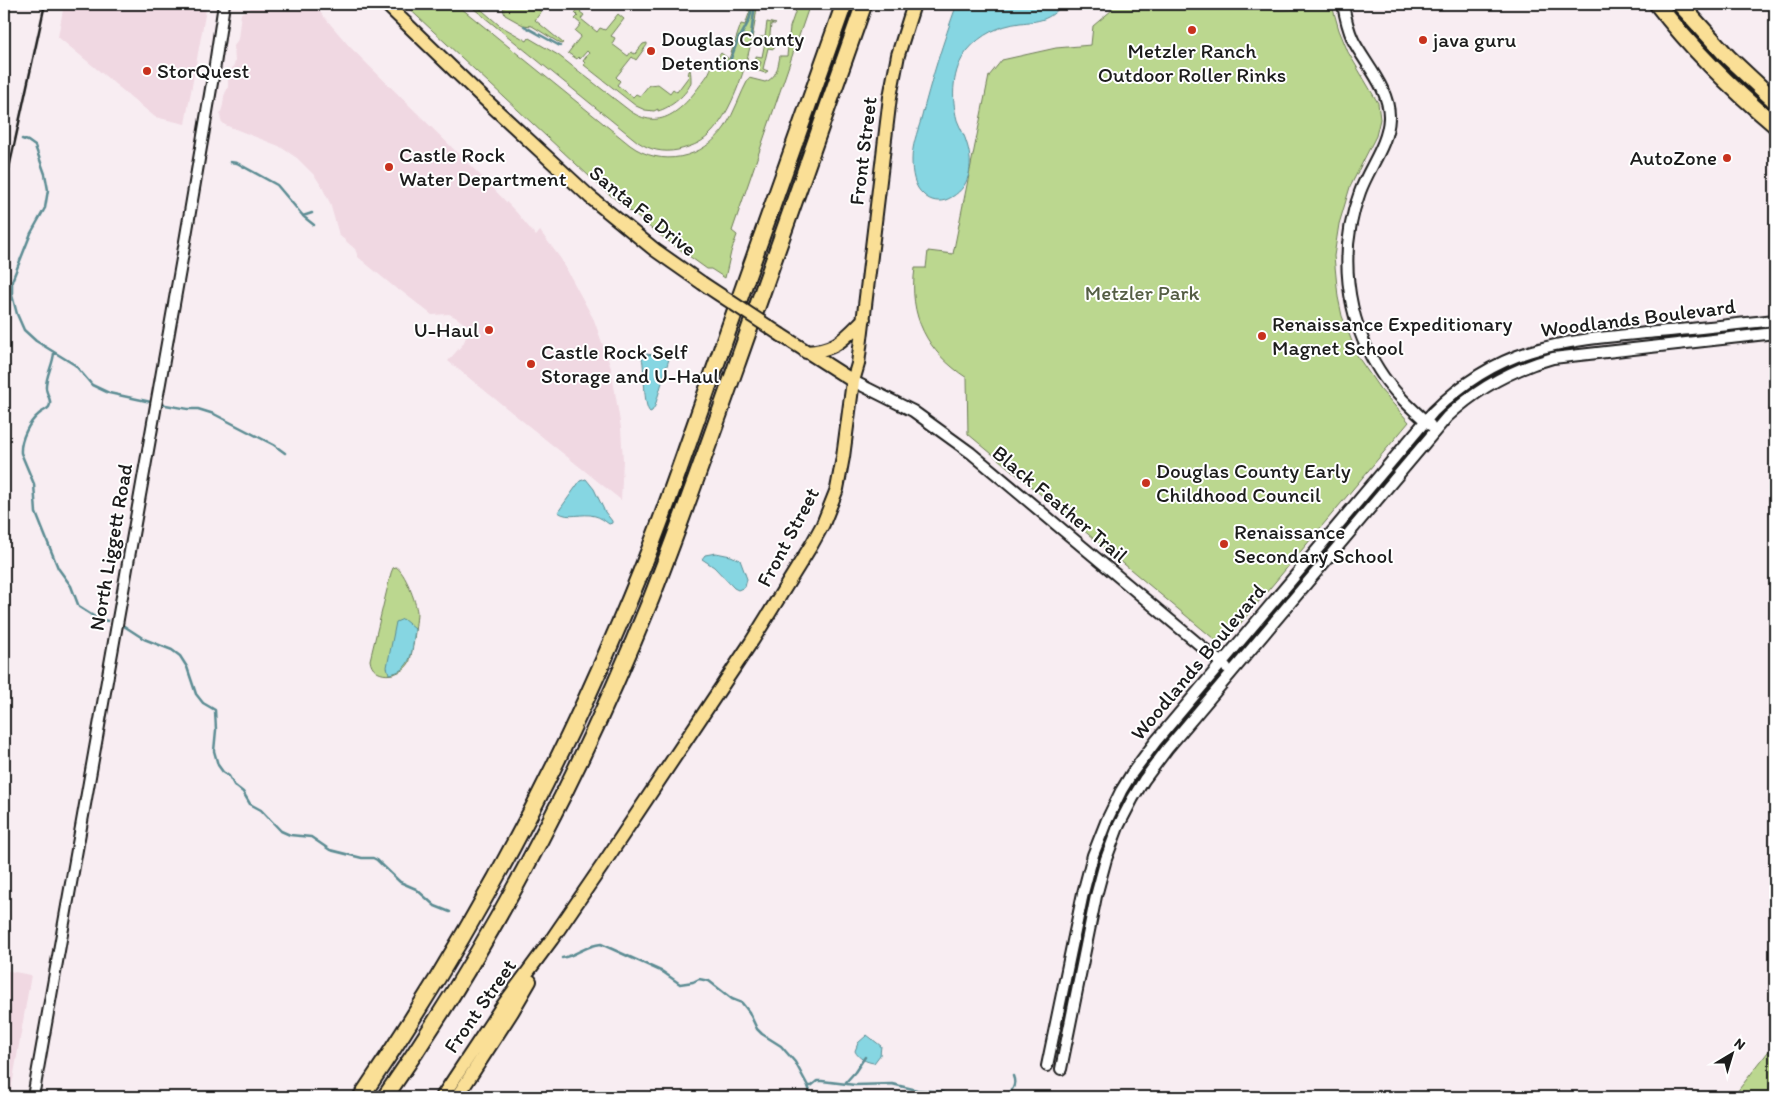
<svg xmlns="http://www.w3.org/2000/svg" width="1779" height="1101" viewBox="0 0 1779 1101" font-family="Itim,sans-serif">
	<style>
		.built { fill: #f0d8e2 }
		.green { fill: #bbd78f; stroke: #6c7a56 }
		.water { fill: #86d6e2; stroke: #5c8c93 }
		.lines { fill: none; stroke-linecap: round; stroke-linejoin: round }
		.stream { stroke: #5c8c93; stroke-width: 2.5 }
		.minor-casing { stroke: #1c1c1c; stroke-width: 14 }
		.major-casing { stroke: #1c1c1c; stroke-width: 16 }
		.highway-casing { stroke: #1c1c1c; stroke-width: 19 }
		.minor { stroke: #fff; stroke-width: 10 }
		.major { stroke: #fadf96; stroke-width: 12 }
		.highway { stroke: #fadf96; stroke-width: 15 }
		.rail { stroke: #1c1c1c; stroke-width: 2.5 }
		.major-bridge-casing { stroke: #1c1c1c; stroke-width: 16; stroke-linecap: butt }
		.major-bridge { stroke: #fadf96; stroke-width: 12 }
		.poi-dot { fill: #c8321e; stroke: #fff; stroke-width: 2 }
		.labels { text-anchor: middle; stroke-width: 4; stroke-linejoin: round; paint-order: stroke }
		.poi-label { font-size: 21px; fill: #1c1c1c; stroke: #fff; text-anchor: start }
		.street-label { font-size: 21px; fill: #1c1c1c; stroke: #fff }
		.park-label { font-size: 21px; fill: #545d44; stroke: #fff }
	</style>
	<rect width="100%" height="100%" fill="#f8edf2"/>
	<filter id="ink" filterUnits="userSpaceOnUse"><feTurbulence type="fractalNoise" baseFrequency=".02" numOctaves="2"/><feDisplacementMap in="SourceGraphic" scale="10" xChannelSelector="R" yChannelSelector="G"/><feConvolveMatrix kernelMatrix="1 2 1 2 8 2 1 2 1" color-interpolation-filters="sRGB"/></filter>
	<g filter="url(#ink)">
		<!-- built -->
		<path class="built" d="M 64,4 L 207,4 L 185,124 L 155,117 L 58,37 Z
			M 251,4 L 313,4 L 350,47 L 482,177 L 517,213 L 536,236 L 540,231 L 561,259 L 594,320 L 611,368 L 621,428 L 623,460 L 621,500 L 448,361 L 463,344 L 470,328 L 457,318 L 449,314 L 432,315 L 400,290 L 399,291 L 358,257 L 355,249 L 339,235 L 330,203 L 322,187 L 315,176 L 297,158 L 279,146 L 225,125 L 221,121 L 220,115 L 223,105 L 224,96 L 228,87 L 228,78 L 235,62 L 234,46 L 238,39 L 241,13 L 250,9 Z
			M 4,970 L 31,975 L 10,1097 L 4,1097 Z"/>
		<!-- green -->
		<path class="green" d="M 404,4 L 456,4 L 630,145 C 661,168 703,159 725,127 C 735,112 740,94 749,78 L 765,82 C 777,78 778,66 780,56 L 787,56 L 790,27 L 798,4 L 810,4 L 732,231 L 737,235 L 731,252 L 725,278 L 711,269 L 707,269 L 657,233 L 604,190 Z
			M 468,4 L 475,4 L 499,25 L 527,41 L 529,38 L 558,55 L 630,111 C 665,135 688,102 707,76 C 710,72 711,67 714,62 C 716,59 719,56 721,53 L 729,59 L 741,24 L 745,25 L 750,11 L 747,10 L 749,4 L 757,5 C 754,42 737,109 709,135 C 700,144 689,147 678,150 C 663,153 650,150 638,142 Z
			M 508,4 L 526,4 L 528,5 L 532,4 L 541,12 L 535,20 L 563,43 L 561,44 L 532,26 L 523,25 L 505,15 L 503,9 Z
			M 582,4 L 587,4 L 580,12 L 584,15 L 581,19 L 597,32 L 600,28 L 605,30 L 618,14 L 624,19 L 611,36 L 615,38 L 612,44 L 628,56 L 631,52 L 635,54 L 643,44 L 647,43 L 647,45 L 636,60 L 632,57 L 616,77 L 620,81 L 617,85 L 633,97 L 636,94 L 640,96 L 649,85 L 658,84 L 670,93 L 673,89 L 677,92 L 689,76 L 687,74 L 690,70 C 691,73 691,78 691,82 C 688,94 670,108 658,111 L 658,109 L 654,111 L 645,110 L 636,106 L 584,65 L 585,63 L 583,61 L 589,53 L 587,51 L 580,59 L 578,57 L 577,59 L 568,53 L 581,36 L 575,31 L 581,24 L 575,19 L 578,16 L 575,13 Z
			M 1113,4 L 1253,4 C 1277,16 1304,6 1330,7 L 1333,9 L 1339,30 L 1348,52 L 1378,103 L 1380,119 L 1376,136 L 1350,187 L 1339,224 L 1334,256 L 1338,297 L 1342,316 L 1358,357 L 1380,389 L 1409,422 L 1224,643 L 1220,644 L 968,434 L 967,378 C 927,352 908,316 915,268 L 926,268 L 928,251 L 953,254 L 989,76 L 1002,60 L 1056,48 L 1091,45 L 1093,26 L 1112,10 Z
			M 767,22 L 776,24 L 771,24 L 769,45 L 774,45 L 774,49 L 768,48 L 763,69 L 768,71 L 765,73 L 753,69 L 754,65 L 759,67 L 761,62 L 756,60 L 756,56 L 762,57 L 765,42 L 759,40 L 759,37 L 765,37 Z
			M 396,567 C 405,572 416,602 417,612 C 417,620 412,657 409,663 C 400,678 372,680 370,660 L 391,573 L 393,568 Z
			M 1775,1043 L 1775,1097 L 1733,1097 Z"/>
		<!-- water -->
		<path class="water" d="M 957,4 L 1063,4 C 1049,21 1039,21 1020,23 C 999,26 981,34 967,51 C 952,70 951,97 957,120 C 960,128 965,136 967,144 C 974,166 970,189 948,199 C 940,203 930,201 924,195 C 914,187 912,173 912,160 C 912,146 917,133 921,120 C 931,80 943,42 957,4 Z
			M 645,354 L 666,356 L 669,359 L 655,406 L 652,411 L 650,412 C 643,406 645,370 642,358 Z
			M 586,479 L 594,489 L 605,512 L 612,521 L 612,523 L 609,524 C 605,521 600,517 595,516 C 582,512 569,520 558,512 L 580,481 Z
			M 716,553 L 731,556 L 740,560 L 747,579 L 745,587 L 738,590 L 734,588 L 714,567 L 702,559 L 705,555 Z
			M 403,619 L 415,629 C 412,649 413,671 389,674 L 387,667 L 396,622 Z
			M 867,1035 L 881,1046 L 880,1055 L 874,1063 C 866,1062 858,1058 855,1051 L 858,1043 Z"/>
		<g class="lines">
			<!-- stream -->
			<path class="stream" d="M 87,5 L 91,4
				M 524,26 L 560,46
				M 740,37 C 746,26 753,17 751,4
				M 712,65 L 730,61 L 739,37 L 742,35 L 749,37 L 751,35 L 755,4
				M 4,135 L 8,136
				M 22,139 L 28,141 L 35,146 L 45,174 L 48,190 L 45,208 L 31,233 L 12,281 L 12,295 L 17,314 L 24,330 L 36,341 L 75,365 L 92,385 L 109,393 L 151,402
				M 230,162 L 237,163 L 277,185 L 304,217 L 314,225
				M 303,216 L 312,213
				M 54,353 C 53,365 45,378 46,388 C 46,394 53,401 49,407 C 47,410 42,411 39,414 C 29,422 20,440 21,453 L 34,484 L 36,513 L 58,568 L 71,586 L 79,607 L 98,619 L 108,621
				M 160,404 L 188,409 L 198,409 L 214,414 L 274,445 L 285,453
				M 124,626 L 144,639 L 172,650 L 180,656 L 187,667 L 196,694 L 203,703 L 215,710 L 216,730 L 214,751 L 218,765 L 223,772 L 229,776 L 234,785 L 243,792 L 250,804 L 261,810 L 281,831 L 290,835 L 311,837 L 330,850 L 362,858 L 373,858 L 377,860 L 400,882 L 416,889 L 435,906 L 450,912
				M 562,958 C 576,956 586,945 601,944 L 663,972 L 680,984 L 693,982 L 699,979 L 709,981 L 732,999 L 742,1003 L 749,1012 L 757,1029 L 762,1034 L 781,1046 L 795,1062 L 808,1086 L 811,1086 L 817,1081 L 822,1081 L 855,1085 L 892,1084 L 917,1090 L 941,1092 L 953,1097
				M 846,1082 L 855,1072 L 865,1057
				M 808,1086 L 812,1097
				M 1003,1097 C 1012,1092 1017,1086 1013,1076"/>
			<!-- minor casing -->
			<g class="minor-casing">
				<path id="minor" d="M 1343,4 C 1345,16 1348,29 1353,40 C 1365,64 1390,89 1389,118 C 1388,145 1369,167 1360,192 C 1338,250 1345,317 1379,370 C 1392,391 1412,409 1430,425
					M 853,381 L 913,411 L 971,453 L 1226,667
					M 1047,1066 L 1083,893 L 1093,855 L 1106,822 L 1121,791 L 1132,773 L 1156,741 L 1433,412 C 1502,343 1566,341 1657,332 C 1697,329 1736,324 1775,320
					M 1061,1069 L 1096,896 L 1106,859 L 1118,827 L 1133,798 L 1144,780 L 1167,749 L 1447,417 C 1478,388 1512,369 1553,358 L 1775,333
					M 33,1097 L 182,259 L 214,71 L 224,4"/>
			</g>
			<!-- major casing -->
			<g class="major-casing">
				<path id="major" d="M 386,4 L 479,94 L 590,197 L 655,250 L 702,283
					M 781,335 L 853,381
					M 806,352 C 836,350 843,340 864,319
					M 442,1097 L 501,1008 L 552,939 L 602,866 L 752,641 L 812,544 L 823,524 L 837,489 L 843,457 L 853,381 L 858,364 L 890,97 L 898,55 L 914,4
					M 457,1097 L 512,1012 L 530,981"/>
			</g>
			<!-- highway casing -->
			<g class="highway-casing">
				<path id="highway" d="M 1657,4 C 1691,48 1732,89 1775,125
					M 1680,4 L 1728,57 L 1775,101
					M 361,1097 C 463,947 550,788 620,622 C 657,537 686,449 717,362 C 759,242 802,123 844,4
					M 385,1097 C 492,944 581,772 651,599 C 684,515 714,429 744,344 C 784,231 824,117 864,4"/>
			</g>
			<!-- minor -->
			<use href="#minor" class="minor"/>
			<!-- major -->
			<use href="#major" class="major"/>
			<!-- highway -->
			<use href="#highway" class="highway"/>
			<!-- rail -->
			<path class="rail" d="M 4,191 L 45,4"/>
			<!-- major-bridge casing -->
			<g class="major-bridge-casing">
				<path id="major-bridge" d="M 702,283 L 781,335"/>
			</g>
			<!-- major-bridge -->
			<use href="#major-bridge" class="major-bridge"/>
		</g>
	</g>
	<!-- markers -->
	<g class="poi-dot">
		<circle cx="1192" cy="30" r="5"/>
		<circle cx="1423" cy="40" r="5"/>
		<circle cx="651" cy="51" r="5"/>
		<circle cx="147" cy="71" r="5"/>
		<circle cx="1727" cy="158" r="5"/>
		<circle cx="389" cy="167" r="5"/>
		<circle cx="489" cy="330" r="5"/>
		<circle cx="1262" cy="336" r="5"/>
		<circle cx="531" cy="364" r="5"/>
		<circle cx="1146" cy="483" r="5"/>
		<circle cx="1224" cy="544" r="5"/>
	</g>
	<g class="labels">
		<!-- poi labels -->
		<g class="poi-label">
			<text x="661" y="46">Douglas County<tspan x="661" dy="24">Detentions</tspan></text>
			<text x="1433" y="47">java guru</text>
			<text x="1192" y="58" text-anchor="middle">Metzler Ranch<tspan x="1192" dy="24">Outdoor Roller Rinks</tspan></text>
			<text x="157" y="78">StorQuest</text>
			<text x="399" y="162">Castle Rock<tspan x="399" dy="24">Water Department</tspan></text>
			<text x="1717" y="165" text-anchor="end">AutoZone</text>
			<text x="1272" y="331">Renaissance Expeditionary<tspan x="1272" dy="24">Magnet School</tspan></text>
			<text x="479" y="337" text-anchor="end">U-Haul</text>
			<text x="541" y="359">Castle Rock Self<tspan x="541" dy="24">Storage and U-Haul</tspan></text>
			<text x="1156" y="478">Douglas County Early<tspan x="1156" dy="24">Childhood Council</tspan></text>
			<text x="1234" y="539">Renaissance<tspan x="1234" dy="24">Secondary School</tspan></text>
		</g>
		<!-- street labels -->
		<g class="street-label">
			<text transform="translate(863 151) rotate(-83)" y="7">Front Street</text>
			<text transform="translate(643 211) rotate(39)" y="7">Santa Fe Drive</text>
			<text transform="translate(1638 318) rotate(-7)" y="7">Woodlands Boulevard</text>
			<text transform="translate(1060 504) rotate(40)" y="7">Black Feather Trail</text>
			<text transform="translate(788 537) rotate(-62)" y="7">Front Street</text>
			<text transform="translate(111 547) rotate(-80)" y="7">North Liggett Road</text>
			<text transform="translate(1198 662) rotate(-50)" y="7">Woodlands Boulevard</text>
			<text transform="translate(480 1006) rotate(-55)" y="7">Front Street</text>
		</g>
		<!-- park labels -->
		<g class="park-label">
			<text x="1142" y="300">Metzler Park</text>
		</g>
	</g>
	<!-- margin -->
	<rect width="1779" height="1101" fill="none" stroke="#fff" stroke-width="20"/>
	<rect x="10" y="10" width="1759" height="1081" fill="none" stroke="#1c1c1c" stroke-width="2" filter="url(#ink)"/>
	<!-- north arrow -->
	<g transform="translate(1732 1054) rotate(38)" stroke="#ffffff" stroke-width="4" paint-order="stroke">
	<path d="M0-4L9 19L0 12L-9 19Z" fill="#1c1c1c"/>
	<text y="-8" font-size="14" font-weight="bold" text-anchor="middle" fill="#1c1c1c">N</text>
	</g>
</svg>
